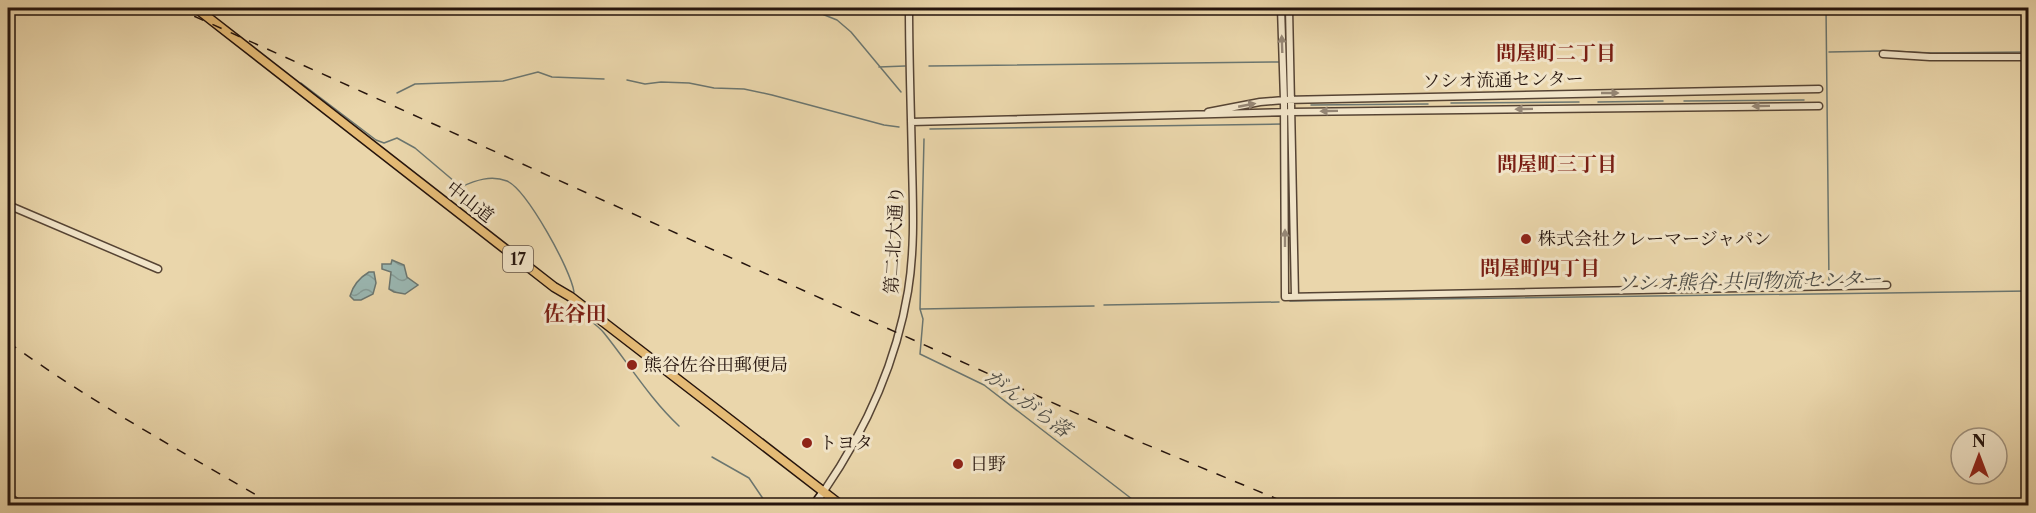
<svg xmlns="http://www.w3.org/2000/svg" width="2036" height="513" viewBox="0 0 2036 513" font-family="'Libre Caslon Text','Noto Serif JP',serif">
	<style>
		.water { fill: url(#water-waves); stroke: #6b7670; stroke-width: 1.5 }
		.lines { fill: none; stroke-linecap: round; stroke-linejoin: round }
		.stream { stroke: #6b7670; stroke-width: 1.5 }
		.tertiary-casing { stroke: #564434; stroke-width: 9 }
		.secondary-casing { stroke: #25140d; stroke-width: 10 }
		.trunk-casing { stroke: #25140d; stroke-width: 11 }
		.tertiary { stroke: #f1e4c8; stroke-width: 6 }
		.secondary { stroke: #f1e4c8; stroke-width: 7 }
		.trunk { stroke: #e5bb76; stroke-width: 8 }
		.rail { stroke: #25140d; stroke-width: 1.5; stroke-dasharray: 10 10; stroke-linecap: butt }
		.oneway { fill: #958674 }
		.poi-dot { fill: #8f2418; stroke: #f1e4c8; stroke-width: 2 }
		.labels { text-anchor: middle; stroke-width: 6; stroke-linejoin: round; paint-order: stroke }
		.shield { fill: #f1e4c8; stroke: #625245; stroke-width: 1.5 }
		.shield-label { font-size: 16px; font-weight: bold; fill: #25140d }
		.street-label { font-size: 18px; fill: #25140d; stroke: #f1e4c8 }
		.poi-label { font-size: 18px; fill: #25140d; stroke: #f1e4c8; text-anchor: start }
		.neighbourhood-label { font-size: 20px; font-weight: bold; fill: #7a1f14; stroke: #f1e4c8 }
		.water-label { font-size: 20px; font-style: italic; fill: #4e4d47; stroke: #f1e4c8 }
		.quarter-label { font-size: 21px; font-weight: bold; fill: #7a1f14; stroke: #f1e4c8 }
	</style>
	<defs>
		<pattern id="water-waves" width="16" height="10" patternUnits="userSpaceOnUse" patternTransform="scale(1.5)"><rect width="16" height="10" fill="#9ab7b2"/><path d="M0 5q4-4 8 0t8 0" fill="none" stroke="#859c98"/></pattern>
	</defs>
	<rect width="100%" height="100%" fill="#ead6ab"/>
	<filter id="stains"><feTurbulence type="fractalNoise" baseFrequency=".00333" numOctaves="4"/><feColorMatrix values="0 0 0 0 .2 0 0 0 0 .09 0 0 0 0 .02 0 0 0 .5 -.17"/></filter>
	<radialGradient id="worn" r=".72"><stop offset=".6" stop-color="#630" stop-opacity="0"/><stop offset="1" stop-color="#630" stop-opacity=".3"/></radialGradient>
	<!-- water -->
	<path class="water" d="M 392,260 L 404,265 L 407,277 L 418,285 L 405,294 L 394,292 L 389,289 L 391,272 L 382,269 L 382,264 L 391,264 Z
		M 369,272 L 374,272 L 376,283 L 373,294 L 361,300 L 354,300 L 350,296 C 353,285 359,278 369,272 Z"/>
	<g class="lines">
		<!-- stream -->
		<path class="stream" d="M 807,8 L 837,20 L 851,32 L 901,92
			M 1826,8 L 1829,283
			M 1889,51 L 1932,53 L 2028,52
			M 1829,52 L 1881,51
			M 929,66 L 1279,62
			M 879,67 L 905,66
			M 627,80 L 645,84 L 661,82 L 689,83 L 714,88 L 744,89 L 772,95 L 884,125 L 899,127
			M 301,83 L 376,140 L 384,143 L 397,138 L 415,148 L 461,187 C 476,180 491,175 507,181 C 527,190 571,270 574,292
			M 397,93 L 415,84 L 503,81 L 538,72 L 552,77 L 604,79
			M 1684,101 L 1804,100
			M 1598,102 L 1663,101
			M 1451,103 L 1579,102
			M 1311,105 L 1428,104
			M 930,129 L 1282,124
			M 924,139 L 920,309 L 923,319 L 920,354 L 984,385 L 1141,506
			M 1290,301 L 2028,291
			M 1104,305 L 1279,302
			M 576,308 C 584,318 596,323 604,333 C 629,364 650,399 679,426
			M 921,309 L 1094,306
			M 712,457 L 749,478 L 768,506"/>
		<!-- tertiary casing -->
		<g class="tertiary-casing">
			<path id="tertiary" d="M 1281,8 L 1284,100 L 1285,297 L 1887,285
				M 1289,8 L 1295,297
				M 1883,54 L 1930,57 L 2028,57
				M 1208,112 L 1260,102 L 1284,100 L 1819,89
				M 911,122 L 1291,112 L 1819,106
				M 8,205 L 158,269
				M 824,491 C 865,431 896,364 908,291 C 915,248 913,206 912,163 C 911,111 909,59 909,8
				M 8,496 L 22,506"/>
		</g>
		<!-- secondary casing -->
		<g class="secondary-casing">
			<path id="secondary" d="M 813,506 L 824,491"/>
		</g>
		<!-- trunk casing -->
		<g class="trunk-casing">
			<path id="trunk" d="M 196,8 L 554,287 L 571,297 L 842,506"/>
		</g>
		<!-- tertiary -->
		<use href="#tertiary" class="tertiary"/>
		<!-- secondary -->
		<use href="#secondary" class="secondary"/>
		<!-- trunk -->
		<use href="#trunk" class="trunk"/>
		<!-- rail -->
		<path class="rail" d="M 176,8 L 1140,442 L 1294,506
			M 8,342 C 92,403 185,453 275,506"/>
	</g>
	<!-- one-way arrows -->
	<defs><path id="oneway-solid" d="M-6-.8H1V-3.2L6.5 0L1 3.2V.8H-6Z" transform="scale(1.5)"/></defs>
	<g class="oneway">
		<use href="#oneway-solid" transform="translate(1282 44) rotate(-92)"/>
		<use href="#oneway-solid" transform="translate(1610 93)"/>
		<use href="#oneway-solid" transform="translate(1247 105) rotate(-11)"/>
		<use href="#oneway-solid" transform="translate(1761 106) rotate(179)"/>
		<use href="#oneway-solid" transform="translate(1524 109) rotate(179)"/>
		<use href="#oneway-solid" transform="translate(1329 111) rotate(179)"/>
		<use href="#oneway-solid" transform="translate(1285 238) rotate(-90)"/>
	</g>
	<!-- markers -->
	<g class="poi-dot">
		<circle cx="1526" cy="239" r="6"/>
		<circle cx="632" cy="365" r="6"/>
		<circle cx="807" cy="443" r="6"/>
		<circle cx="958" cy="464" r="6"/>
	</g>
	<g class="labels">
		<!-- shield labels -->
		<rect class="shield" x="503" y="246" width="30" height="26" rx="4.5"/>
		<g class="shield-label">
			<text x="518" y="265">17</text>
		</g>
		<!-- street labels -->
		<g class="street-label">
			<text transform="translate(1503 80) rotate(-1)" y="6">ソシオ流通センター</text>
			<text transform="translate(470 202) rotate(38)" y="6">中山道</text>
			<text transform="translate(894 240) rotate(-87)" y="6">第二北大通り</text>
		</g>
		<!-- poi labels -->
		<g class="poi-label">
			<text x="1538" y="245">株式会社クレーマージャパン</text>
			<text x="644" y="371">熊谷佐谷田郵便局</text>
			<text x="819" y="449">トヨタ</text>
			<text x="970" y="470">日野</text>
		</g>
		<!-- neighbourhood labels -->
		<g class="neighbourhood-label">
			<text x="1556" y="60">問屋町二丁目</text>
			<text x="1557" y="171">問屋町三丁目</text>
			<text x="1540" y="275">問屋町四丁目</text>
		</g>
		<!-- water labels -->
		<g class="water-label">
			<text transform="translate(1749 281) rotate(-1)" y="7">ソシオ熊谷 共同物流センター</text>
			<text transform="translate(1028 403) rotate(36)" y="7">がんがら落</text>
		</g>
		<!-- quarter labels -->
		<g class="quarter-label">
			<text x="575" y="321">佐谷田</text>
		</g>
	</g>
	<!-- margin -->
	<rect width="2036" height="513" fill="none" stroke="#ead6ab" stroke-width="30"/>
	<rect x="9" y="9" width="2018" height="495" fill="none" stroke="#25140d" stroke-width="3"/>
	<rect x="15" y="15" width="2006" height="483" fill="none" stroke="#25140d" stroke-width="1.5"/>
	<!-- north arrow -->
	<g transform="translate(1979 456)"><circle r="28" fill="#f1e4c8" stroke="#9f917d" stroke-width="1.5"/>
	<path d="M0-4.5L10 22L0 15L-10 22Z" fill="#8f2418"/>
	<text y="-9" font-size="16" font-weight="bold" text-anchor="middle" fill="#25140d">N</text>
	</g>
	<rect width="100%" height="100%" filter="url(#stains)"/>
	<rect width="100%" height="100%" fill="url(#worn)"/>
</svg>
